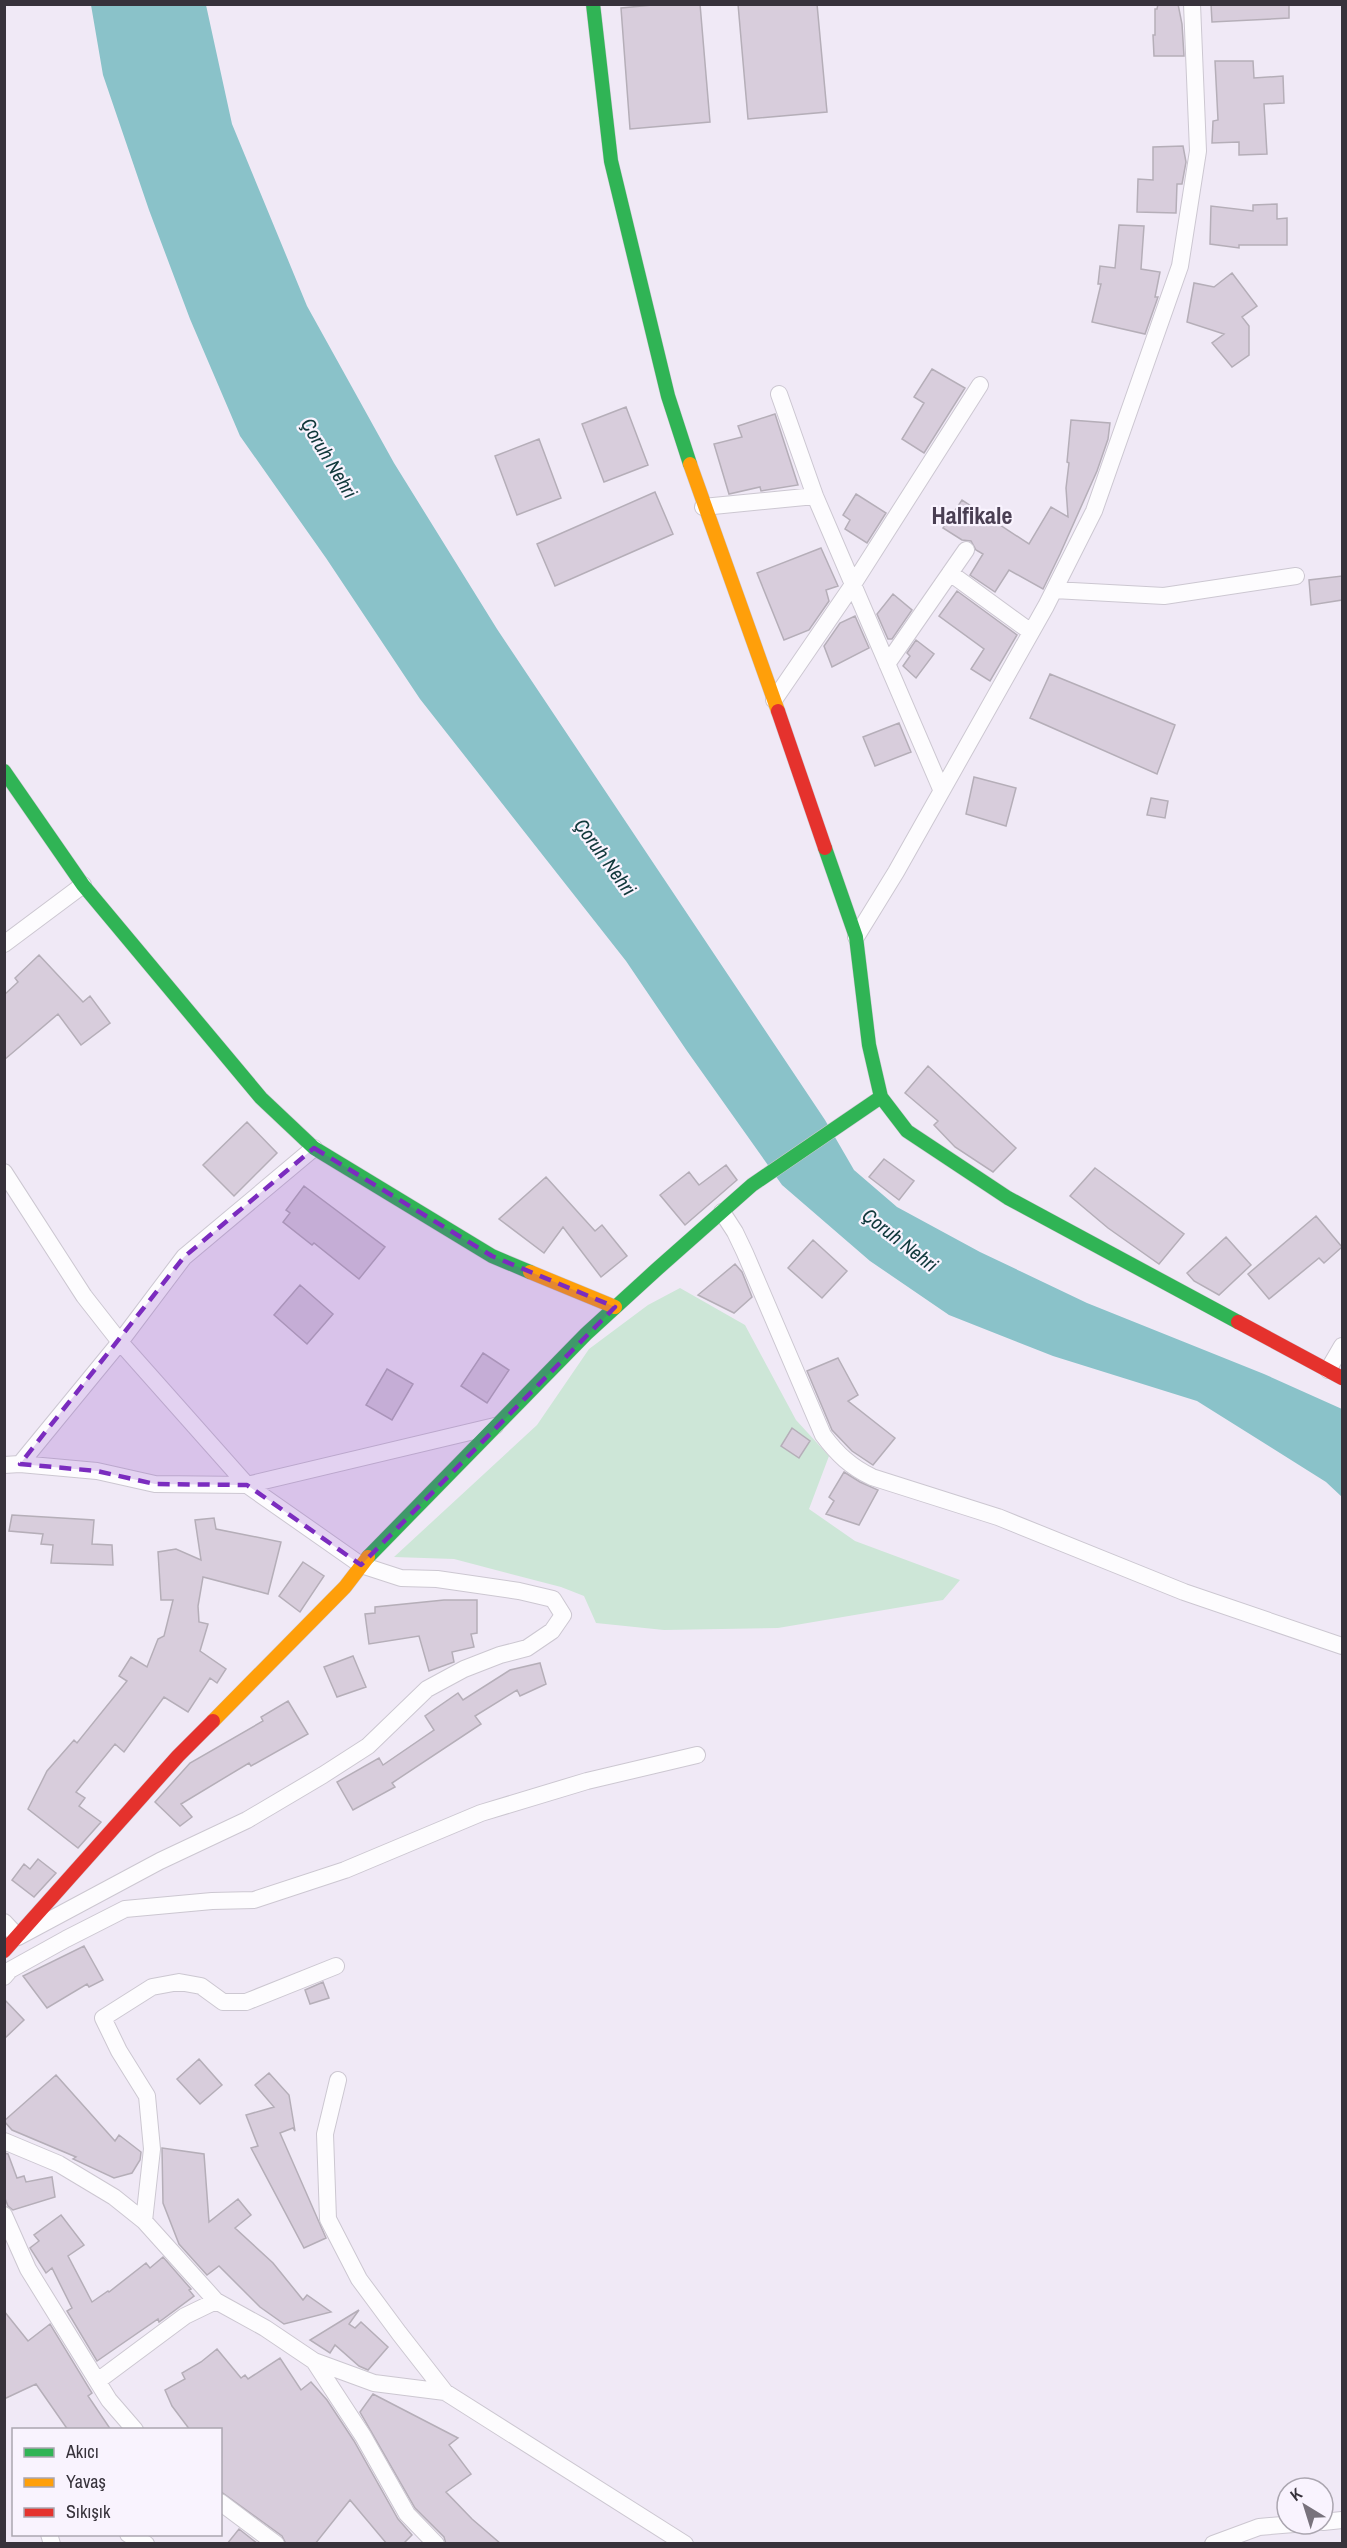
<svg xmlns="http://www.w3.org/2000/svg" width="1347" height="2548" viewBox="0 0 1347 2548" font-family="'Archivo Narrow',sans-serif">
	<style>
		.green { fill: #cde6d7 }
		.water { fill: #8ac2c9 }
		.building { fill: #d8cddc; stroke: #b5aeb8; stroke-width: 1.5 }
		.lines { fill: none; stroke-linecap: round; stroke-linejoin: round }
		.street-casing { stroke: #ccc7d1; stroke-width: 18 }
		.fast-casing { stroke: #ccc7d1; stroke-width: 15 }
		.slow-casing { stroke: #ccc7d1; stroke-width: 15 }
		.jam-casing { stroke: #ccc7d1; stroke-width: 15 }
		.street { stroke: #fdfcfe; stroke-width: 16 }
		.fast { stroke: #30b455; stroke-width: 14 }
		.slow { stroke: #ff9f0a; stroke-width: 14 }
		.jam { stroke: #e5322d; stroke-width: 14 }
		.marked { fill: #7b2cbf; fill-opacity: 0.2; stroke: #7b2cbf; stroke-width: 4.5; stroke-dasharray: 12 8; stroke-linejoin: round }
		.labels { text-anchor: middle; stroke-width: 4.5; stroke-linejoin: round; paint-order: stroke }
		.water-label { font-size: 20px; font-style: italic; fill: #10383b; stroke: #f9f3fe }
		.district-label { font-size: 24px; font-weight: bold; fill: #4a3f53; stroke: #f9f3fe }
	</style>
	<rect width="100%" height="100%" fill="#f0e9f6"/>
	<!-- green -->
	<path class="green" d="M 680,1288 L 745,1325 L 796,1420 L 829,1456 L 809,1509 L 855,1541 L 960,1580 L 943,1600 L 778,1628 L 664,1630 L 596,1623 L 584,1596 L 561,1587 L 454,1559 L 394,1557 L 537,1425 L 589,1349 L 648,1305 Z"/>
	<!-- water -->
	<path class="water" d="M 91,5 L 206,5 L 232,124 L 307,306 L 394,463 L 497,629 L 825,1120 L 854,1170 L 897,1207 L 980,1252 L 1087,1303 L 1264,1374 L 1342,1409 L 1342,1497 L 1326,1482 L 1197,1401 L 1053,1356 L 949,1315 L 870,1261 L 782,1185 L 687,1051 L 626,961 L 420,699 L 326,558 L 240,436 L 190,319 L 149,210 L 103,75 Z"/>
	<!-- building -->
	<path class="building" d="M 663,4 L 700,4 L 710,122 L 630,129 L 621,8 Z
		M 738,4 L 817,4 L 827,112 L 748,119 Z
		M 1158,4 L 1178,4 L 1182,24 L 1184,56 L 1154,56 L 1153,35 L 1155,35 L 1155,9 L 1157,9 Z
		M 1211,4 L 1289,4 L 1289,18 L 1212,22 Z
		M 1215,61 L 1253,61 L 1254,78 L 1283,76 L 1284,103 L 1264,104 L 1267,154 L 1239,155 L 1239,142 L 1212,143 L 1213,121 L 1218,120 Z
		M 1183,146 L 1186,162 L 1182,184 L 1177,184 L 1176,213 L 1137,212 L 1138,179 L 1153,180 L 1153,147 Z
		M 1277,204 L 1277,219 L 1287,218 L 1287,245 L 1239,245 L 1239,248 L 1210,244 L 1211,206 L 1253,211 L 1253,205 Z
		M 1119,225 L 1144,226 L 1141,269 L 1160,272 L 1155,297 L 1158,297 L 1145,334 L 1092,322 L 1101,284 L 1098,284 L 1100,266 L 1115,268 Z
		M 1232,273 L 1257,306 L 1242,317 L 1249,326 L 1249,355 L 1232,367 L 1212,343 L 1224,334 L 1187,322 L 1194,283 L 1214,287 Z
		M 932,369 L 965,388 L 924,453 L 902,439 L 924,403 L 914,397 Z
		M 626,407 L 648,465 L 604,482 L 582,424 Z
		M 775,414 L 798,485 L 761,491 L 760,487 L 729,494 L 714,444 L 742,437 L 738,426 Z
		M 1071,420 L 1110,423 L 1108,439 L 1097,471 L 1060,554 L 1043,589 L 1009,570 L 995,592 L 970,575 L 983,554 L 976,550 L 971,541 L 962,540 L 943,528 L 962,500 L 1029,544 L 1051,507 L 1068,517 L 1066,488 L 1069,463 L 1067,462 Z
		M 539,439 L 561,498 L 517,515 L 495,456 Z
		M 655,492 L 673,534 L 555,586 L 537,544 Z
		M 856,494 L 886,513 L 867,543 L 845,529 L 850,520 L 843,515 Z
		M 821,548 L 838,586 L 826,590 L 829,601 L 809,630 L 784,640 L 757,573 Z
		M 1342,576 L 1342,600 L 1311,605 L 1309,580 Z
		M 957,591 L 1017,635 L 990,681 L 971,669 L 984,649 L 939,616 Z
		M 893,594 L 912,610 L 892,639 L 888,639 L 877,614 Z
		M 855,616 L 869,648 L 832,667 L 824,646 L 840,623 Z
		M 916,640 L 934,654 L 916,678 L 903,666 L 910,656 L 907,653 Z
		M 1050,674 L 1175,725 L 1157,774 L 1030,718 Z
		M 899,723 L 911,752 L 875,766 L 863,737 Z
		M 974,777 L 1016,788 L 1006,826 L 966,814 Z
		M 1151,798 L 1168,801 L 1165,818 L 1147,815 Z
		M 39,955 L 83,1002 L 90,996 L 110,1023 L 81,1045 L 58,1014 L 4,1060 L 4,995 L 18,982 L 15,978 Z
		M 928,1066 L 1016,1148 L 993,1172 L 955,1147 L 934,1125 L 938,1121 L 905,1093 Z
		M 247,1122 L 277,1153 L 234,1196 L 203,1165 Z
		M 884,1159 L 914,1181 L 899,1200 L 869,1177 Z
		M 726,1165 L 737,1180 L 685,1225 L 660,1195 L 689,1172 L 699,1185 Z
		M 1095,1168 L 1184,1234 L 1159,1264 L 1108,1228 L 1070,1196 Z
		M 546,1177 L 595,1231 L 602,1225 L 627,1256 L 601,1277 L 563,1227 L 544,1253 L 499,1219 Z
		M 304,1186 L 385,1247 L 359,1279 L 314,1243 L 312,1245 L 283,1222 L 290,1213 L 286,1210 Z
		M 1316,1216 L 1342,1247 L 1324,1263 L 1319,1258 L 1269,1299 L 1248,1274 Z
		M 1226,1237 L 1251,1265 L 1219,1295 L 1194,1281 L 1187,1273 Z
		M 813,1240 L 847,1271 L 822,1298 L 788,1268 Z
		M 735,1264 L 742,1272 L 752,1297 L 734,1313 L 698,1295 Z
		M 300,1285 L 333,1314 L 307,1344 L 274,1315 Z
		M 483,1353 L 509,1370 L 487,1403 L 461,1386 Z
		M 838,1358 L 858,1395 L 848,1401 L 895,1438 L 873,1465 L 852,1451 L 832,1430 L 807,1371 Z
		M 387,1369 L 413,1384 L 392,1420 L 366,1405 Z
		M 792,1428 L 810,1441 L 799,1458 L 781,1446 Z
		M 844,1472 L 860,1482 L 878,1490 L 859,1525 L 826,1514 L 834,1501 L 829,1497 Z
		M 12,1515 L 94,1520 L 92,1544 L 112,1545 L 113,1565 L 51,1563 L 53,1545 L 41,1544 L 43,1534 L 9,1531 Z
		M 214,1518 L 216,1529 L 281,1542 L 268,1594 L 203,1577 L 198,1606 L 199,1622 L 208,1624 L 200,1651 L 226,1669 L 217,1683 L 210,1678 L 188,1712 L 164,1697 L 124,1752 L 115,1744 L 76,1792 L 85,1798 L 79,1806 L 101,1822 L 78,1848 L 28,1809 L 47,1771 L 74,1740 L 77,1743 L 127,1681 L 119,1676 L 131,1657 L 147,1667 L 158,1639 L 164,1636 L 173,1600 L 161,1600 L 158,1552 L 176,1549 L 201,1560 L 195,1520 Z
		M 303,1562 L 324,1576 L 300,1612 L 279,1596 Z
		M 444,1600 L 477,1600 L 477,1633 L 471,1634 L 474,1647 L 452,1652 L 454,1662 L 429,1671 L 419,1636 L 369,1644 L 365,1614 L 375,1613 L 375,1607 Z
		M 353,1656 L 366,1687 L 337,1697 L 324,1667 Z
		M 540,1663 L 546,1684 L 520,1696 L 517,1690 L 475,1716 L 481,1724 L 392,1783 L 395,1787 L 353,1810 L 337,1782 L 379,1758 L 383,1765 L 434,1730 L 425,1716 L 458,1693 L 463,1700 L 510,1670 Z
		M 288,1701 L 308,1734 L 251,1766 L 249,1763 L 181,1804 L 192,1817 L 180,1826 L 155,1802 L 190,1763 L 263,1721 L 261,1717 Z
		M 38,1859 L 56,1873 L 34,1897 L 12,1880 L 24,1864 L 30,1869 Z
		M 84,1946 L 103,1980 L 89,1987 L 87,1984 L 47,2008 L 23,1976 Z
		M 323,1982 L 329,1998 L 310,2004 L 305,1990 Z
		M 4,1999 L 24,2020 L 4,2039 Z
		M 199,2059 L 222,2085 L 200,2104 L 177,2079 Z
		M 269,2073 L 289,2095 L 295,2131 L 293,2128 L 280,2133 L 326,2238 L 304,2248 L 251,2148 L 258,2146 L 246,2115 L 274,2107 L 255,2085 Z
		M 56,2075 L 115,2141 L 119,2135 L 141,2152 L 140,2160 L 132,2173 L 114,2178 L 73,2159 L 76,2157 L 12,2130 L 4,2121 Z
		M 162,2148 L 204,2154 L 209,2222 L 238,2199 L 251,2215 L 235,2228 L 273,2263 L 303,2300 L 307,2295 L 331,2312 L 284,2324 L 260,2307 L 219,2266 L 207,2275 L 179,2244 L 163,2203 Z
		M 4,2153 L 8,2154 L 17,2178 L 24,2176 L 26,2182 L 52,2177 L 55,2197 L 13,2210 L 8,2206 L 4,2196 Z
		M 61,2215 L 84,2245 L 68,2256 L 92,2302 L 108,2291 L 109,2292 L 146,2263 L 150,2268 L 163,2257 L 191,2289 L 189,2290 L 194,2296 L 159,2322 L 158,2319 L 97,2361 L 67,2311 L 72,2308 L 52,2268 L 46,2273 L 30,2248 L 39,2241 L 34,2235 Z
		M 359,2310 L 349,2324 L 355,2328 L 361,2322 L 388,2347 L 368,2370 L 359,2366 L 335,2345 L 330,2353 L 310,2340 Z
		M 4,2311 L 28,2341 L 50,2324 L 92,2393 L 88,2396 L 111,2430 L 68,2430 L 36,2384 L 4,2399 Z
		M 217,2349 L 241,2378 L 245,2375 L 248,2379 L 280,2358 L 301,2390 L 311,2382 L 327,2400 L 354,2441 L 398,2519 L 412,2535 L 403,2544 L 387,2544 L 350,2500 L 315,2544 L 286,2544 L 282,2536 L 220,2491 L 220,2430 L 190,2430 L 172,2406 L 165,2390 L 185,2379 L 182,2373 L 201,2362 Z
		M 373,2394 L 458,2438 L 449,2445 L 471,2474 L 446,2492 L 472,2519 L 501,2544 L 446,2544 L 444,2537 L 415,2508 L 360,2412 Z
		M 239,2529 L 258,2544 L 227,2544 Z"/>
	<g class="lines">
		<!-- street casing -->
		<g class="street-casing">
			<path id="street" d="M 779,394 L 815,496 L 941,789
				M 703,507 L 815,496
				M 950,573 L 1031,632
				M 1054,590 L 1164,596 L 1296,576
				M 887,664 L 966,550
				M 774,700 L 852,586 L 980,385
				M 856,937 L 896,872 L 1046,606 L 1094,511 L 1180,266 L 1198,151 L 1192,4
				M 4,944 L 83,885
				M 4,1172 L 84,1296 L 120,1342 L 247,1485 L 495,1426
				M 722,1212 L 735,1232 L 745,1253 L 823,1435 C 837,1454 851,1467 872,1477 L 998,1517 L 1184,1592 L 1342,1646
				M 1328,1370 L 1342,1346
				M 20,1464 L 120,1342 L 184,1257 L 314,1148
				M 4,1465 L 20,1464 L 97,1471 L 155,1484 L 247,1485 L 361,1565 L 401,1578 L 437,1579 L 519,1591 L 553,1599 L 563,1615 L 552,1631 L 527,1648 L 500,1655 L 464,1669 L 427,1689 L 368,1746 L 323,1775 L 247,1820 L 160,1861 L 18,1937 L 4,1922
				M 4,1977 L 10,1970 L 66,1939 L 125,1909 L 212,1901 L 254,1900 L 345,1870 L 481,1813 L 587,1781 L 697,1755
				M 338,2080 L 325,2134 L 328,2219 L 359,2279 L 399,2333 L 445,2392 L 685,2544
				M 4,2141 L 59,2164 L 114,2197 L 144,2221 L 216,2301 L 265,2328 L 314,2361 L 374,2383 L 445,2392
				M 4,2215 L 28,2269 L 109,2400 L 135,2430
				M 144,2221 L 152,2149 L 147,2096 L 119,2051 L 103,2018 L 152,1987 L 179,1982 L 201,1986 L 223,2002 L 246,2002 L 336,1966
				M 314,2361 L 363,2436 L 407,2514 L 436,2544
				M 99,2380 L 185,2316 L 216,2301
				M 220,2502 L 276,2544
				M 1323,2522 L 1342,2520
				M 49,2534 L 52,2544
				M 128,2534 L 146,2544
				M 1213,2544 L 1259,2527 L 1294,2524"/>
		</g>
		<!-- fast casing -->
		<g class="fast-casing">
			<path id="fast" d="M 593,4 L 611,161 L 668,396 L 690,464
				M 4,771 L 83,885 L 261,1098 L 314,1148 L 492,1256 L 530,1272
				M 825,848 L 856,937 L 869,1045 L 881,1097 L 907,1131 L 1008,1198 L 1238,1322
				M 368,1557 L 586,1334 L 656,1270 L 752,1185 L 881,1097"/>
		</g>
		<!-- slow casing -->
		<g class="slow-casing">
			<path id="slow" d="M 690,464 L 778,711
				M 530,1272 L 615,1307
				M 213,1721 L 345,1587 L 368,1557"/>
		</g>
		<!-- jam casing -->
		<g class="jam-casing">
			<path id="jam" d="M 778,711 L 825,848
				M 1238,1322 L 1342,1378
				M 4,1951 L 178,1756 L 213,1721"/>
		</g>
		<!-- street -->
		<use href="#street" class="street"/>
		<!-- fast -->
		<use href="#fast" class="fast"/>
		<!-- slow -->
		<use href="#slow" class="slow"/>
		<!-- jam -->
		<use href="#jam" class="jam"/>
	</g>
	<!-- marked area -->
	<path class="marked" d="M 314,1148 L 492,1256 L 615,1307 L 361,1565 L 247,1485 L 155,1484 L 97,1471 L 20,1464 L 184,1257 Z"/>
	<g class="labels">
		<!-- water labels -->
		<g class="water-label">
			<text transform="translate(329 458) rotate(59)" y="7">Çoruh Nehri</text>
			<text transform="translate(605 857) rotate(54)" y="7">Çoruh Nehri</text>
			<text transform="translate(900 1240) rotate(38)" y="7">Çoruh Nehri</text>
		</g>
		<!-- district labels -->
		<g class="district-label">
			<text x="972" y="524">Halfikale</text>
		</g>
	</g>
	<!-- border -->
	<rect width="1347" height="2548" fill="none" stroke="#37323b" stroke-width="12"/>
	<!-- legend -->
	<rect x="12" y="2428" width="210" height="108" fill="#f9f3fe" stroke="#aba6b0" stroke-width="1.5"/>
	<rect x="24" y="2448" width="30" height="9" fill="#30b455" stroke="#aba6b0" stroke-width="1.5"/>
	<text x="66" y="2458" font-size="18" fill="#37323b">Akıcı</text>
	<rect x="24" y="2478" width="30" height="9" fill="#ff9f0a" stroke="#aba6b0" stroke-width="1.5"/>
	<text x="66" y="2488" font-size="18" fill="#37323b">Yavaş</text>
	<rect x="24" y="2508" width="30" height="9" fill="#e5322d" stroke="#aba6b0" stroke-width="1.5"/>
	<text x="66" y="2518" font-size="18" fill="#37323b">Sıkışık</text>
	<!-- north arrow -->
	<g transform="translate(1305 2506) rotate(322)"><circle r="28" fill="#f9f3fe" stroke="#aba6b0" stroke-width="1.5"/>
	<path d="M0-4.5L10 22L0 15L-10 22Z" fill="#78727c"/>
	<text y="-9" font-size="16" font-weight="bold" text-anchor="middle" fill="#37323b">K</text>
	</g>
</svg>
